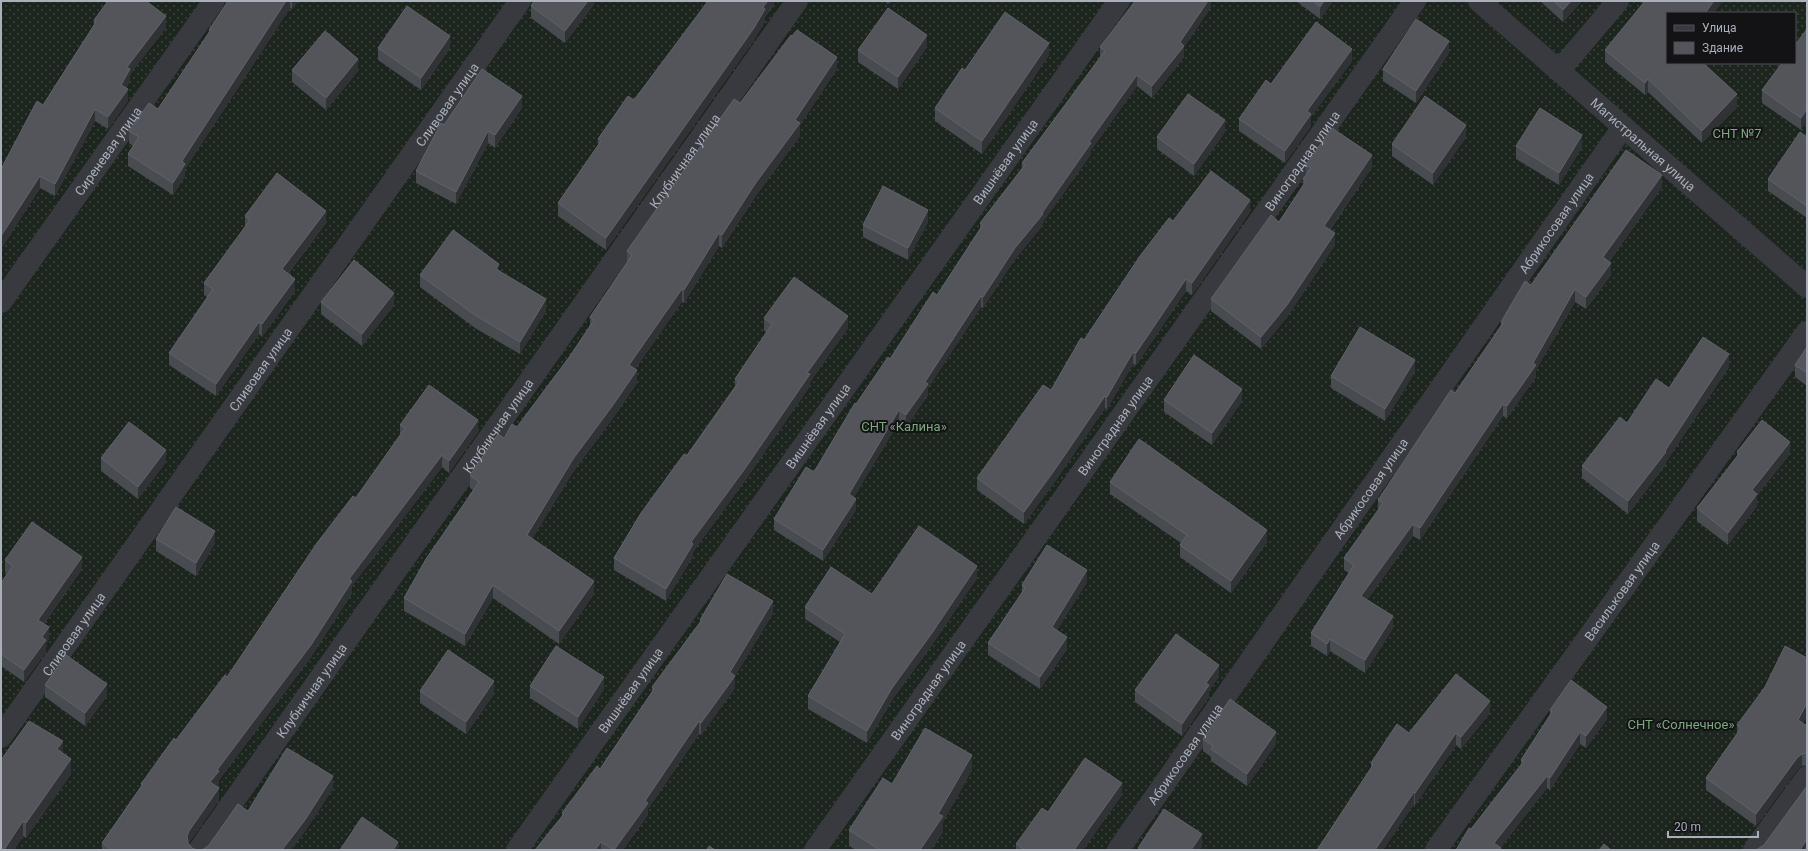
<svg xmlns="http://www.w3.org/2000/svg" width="1808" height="851" viewBox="0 0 1808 851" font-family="Roboto,sans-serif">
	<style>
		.garden { fill: url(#garden-dots); fill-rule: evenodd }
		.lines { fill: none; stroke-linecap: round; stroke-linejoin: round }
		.minor { stroke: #383a3f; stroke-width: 22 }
		.wall { fill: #484b4f }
		.shaded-wall { fill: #313235 }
		.building { fill: #53555b; stroke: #60636a }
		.labels { text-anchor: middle; stroke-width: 4; stroke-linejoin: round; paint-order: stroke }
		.street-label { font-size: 13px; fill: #a9afbb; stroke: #131315 }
		.park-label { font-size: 13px; fill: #7ea87e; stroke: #131315 }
	</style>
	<defs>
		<pattern id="garden-dots" width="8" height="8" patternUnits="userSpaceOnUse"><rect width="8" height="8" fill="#1d261e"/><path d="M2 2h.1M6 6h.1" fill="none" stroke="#3b433d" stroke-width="1.8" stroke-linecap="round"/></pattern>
	</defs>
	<rect width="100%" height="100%" fill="#18181a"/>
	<!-- garden -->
	<path class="garden" d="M 1,1 L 1807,1 L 1807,850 L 1,850 ZM 1667,13 L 1795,13 L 1795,63 L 1667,63 Z"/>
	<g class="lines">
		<!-- minor -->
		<g class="minor">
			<path id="s1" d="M 1479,1 L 1807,287"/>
			<path d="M 1559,71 L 1618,1"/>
			<path id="s2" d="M 1,302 L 214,1"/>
			<path id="s3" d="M 1,737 L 520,1"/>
			<path id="s4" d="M 199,850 L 797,1"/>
			<path id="s5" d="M 517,850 L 1119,1"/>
			<path id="s6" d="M 815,850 L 1415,1"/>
			<path id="s7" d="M 1118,850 L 1623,127"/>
			<path id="s8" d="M 1436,850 L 1807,332"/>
			<path d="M 1754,850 L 1807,777"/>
		</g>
	</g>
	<!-- wall -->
	<path class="wall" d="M 228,1 L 298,1 L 292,9 L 290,8 L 185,169 L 185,176 L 173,195 L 128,166 L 128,154 L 133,146 L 129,143 L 129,131 L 158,109 L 209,33 L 209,30 Z
		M 595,1 L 595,3 L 565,43 L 531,18 L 531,6 Z
		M 884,1 L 891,1 L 888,4 Z
		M 1211,1 L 1211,7 L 1184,47 L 1184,57 L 1152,98 L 1137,86 L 1091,150 L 1091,154 L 1043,222 L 1043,225 L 1015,259 L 983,308 L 981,307 L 928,388 L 928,395 L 906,427 L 899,422 L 853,497 L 856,510 L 823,561 L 774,530 L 774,519 L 814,472 L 856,404 L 937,295 L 980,228 L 980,223 L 1022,168 L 1022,163 L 1100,57 L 1100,47 Z
		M 1296,1 L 1333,1 L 1320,19 Z
		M 1540,1 L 1582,1 L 1563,22 Z
		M 774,5 L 765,17 L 765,21 L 754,40 L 606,250 L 558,216 L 558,203 L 598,146 L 598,139 L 634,100 Z
		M 94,20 L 166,28 L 130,74 L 130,81 L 126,88 L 128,101 L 108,129 L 95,121 L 55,196 L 40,188 L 1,249 L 43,105 L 94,25 Z
		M 1807,29 L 1801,130 L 1762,103 L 1762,90 Z
		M 927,47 L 898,89 L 858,62 L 858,50 Z
		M 378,48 L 450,48 L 421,90 L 378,60 Z
		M 1605,50 L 1667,63 L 1737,107 L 1702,143 L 1648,92 L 1645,95 L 1605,62 Z
		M 1449,53 L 1416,103 L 1383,81 L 1383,69 Z
		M 1049,55 L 982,154 L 935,121 L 935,108 L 965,70 Z
		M 1352,61 L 1311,117 L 1311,126 L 1285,163 L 1239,131 L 1239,119 L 1271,84 Z
		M 837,69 L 800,125 L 800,136 L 755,197 L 722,248 L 719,246 L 684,303 L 682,302 L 635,369 L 637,383 L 613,418 L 573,472 L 532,539 L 594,594 L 559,644 L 493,598 L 465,646 L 404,611 L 404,598 L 473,490 L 470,488 L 470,475 L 504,438 L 517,427 L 570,356 L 590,326 L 590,317 L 627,262 L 627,251 L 740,103 Z
		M 292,70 L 358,71 L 326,110 L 292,82 Z
		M 522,108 L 495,148 L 488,143 L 456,204 L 416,183 L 416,171 Z
		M 1225,132 L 1194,176 L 1157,149 L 1157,137 Z
		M 1466,137 L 1433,185 L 1392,156 L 1392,144 Z
		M 1807,137 L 1807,218 L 1768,191 L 1768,179 Z
		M 1516,146 L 1582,147 L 1559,185 L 1516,159 Z
		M 1306,165 L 1372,167 L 1330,230 L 1335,245 L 1287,317 L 1261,349 L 1211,311 L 1211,299 L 1279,222 L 1303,186 L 1303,179 L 1306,175 Z
		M 1662,187 L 1609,262 L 1611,275 L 1586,309 L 1575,302 L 1536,370 L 1536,377 L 1507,418 L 1503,416 L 1420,540 L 1413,536 L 1367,600 L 1393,628 L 1365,673 L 1330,651 L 1327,656 L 1311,646 L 1311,633 L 1349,573 L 1344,570 L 1344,558 L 1378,511 L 1378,500 L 1455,393 L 1501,326 L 1501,322 L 1531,285 Z
		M 1250,212 L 1192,295 L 1186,291 L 1136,365 L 1133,364 L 1107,409 L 1105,408 L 1056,480 L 1024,524 L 977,490 L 977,478 L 1051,390 L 1084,340 L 1173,221 Z
		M 245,216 L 326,223 L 288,274 L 295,291 L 262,337 L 259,334 L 216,396 L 169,365 L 169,353 L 207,297 L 204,295 L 204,283 L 245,227 Z
		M 928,222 L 908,260 L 863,237 L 863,225 Z
		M 499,271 L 546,311 L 520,354 L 475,328 L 420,287 L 420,275 Z
		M 321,302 L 394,305 L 362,346 L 321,314 Z
		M 764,318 L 848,328 L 810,382 L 810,386 L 744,482 L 693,552 L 693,556 L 666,601 L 614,570 L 614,558 L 735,386 L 735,379 L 767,332 L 764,331 Z
		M 1807,347 L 1807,386 L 1795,377 L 1795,365 Z
		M 1729,367 L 1666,462 L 1666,464 L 1628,514 L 1582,478 L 1582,466 L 1627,423 L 1669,388 Z
		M 1415,372 L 1385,421 L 1331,388 L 1331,376 Z
		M 1164,400 L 1242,401 L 1212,445 L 1164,412 Z
		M 400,425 L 478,432 L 449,473 L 442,467 L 352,586 L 352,593 L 311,657 L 219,780 L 219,783 L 216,786 L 219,800 L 188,844 L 192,848 L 197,850 L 102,850 L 102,843 L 141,786 L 141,784 L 176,740 L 227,677 L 400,435 Z
		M 1737,452 L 1790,454 L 1757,495 L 1757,506 L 1728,545 L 1697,521 L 1697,508 L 1737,456 Z
		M 101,458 L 166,462 L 138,499 L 101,471 Z
		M 1110,482 L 1267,542 L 1231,593 L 1180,557 L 1180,545 L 1181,543 L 1110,494 Z
		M 156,539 L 215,543 L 196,576 L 156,551 Z
		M 5,560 L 82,569 L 44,624 L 49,639 L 46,644 L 46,652 L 24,682 L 1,666 L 1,583 L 7,574 L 5,572 Z
		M 977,578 L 932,645 L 892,700 L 867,743 L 808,709 L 808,696 L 840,642 L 805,619 L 805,607 L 872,594 Z
		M 1087,582 L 1057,630 L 1067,649 L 1040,689 L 988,655 L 988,643 L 1022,593 L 1022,585 Z
		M 773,613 L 735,676 L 735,688 L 701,735 L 699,734 L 648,809 L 648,815 L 623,850 L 535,850 L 562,816 L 562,813 L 600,769 L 652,692 L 652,687 L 700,624 L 700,620 Z
		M 1807,658 L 1807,715 L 1803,723 L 1807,726 L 1807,765 L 1802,766 L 1797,770 L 1756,826 L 1706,790 L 1706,778 L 1737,734 L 1737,725 Z
		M 1219,677 L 1209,690 L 1209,697 L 1182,736 L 1135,702 L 1135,690 Z
		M 45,685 L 107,696 L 85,726 L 45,697 Z
		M 530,686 L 604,689 L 578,729 L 530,698 Z
		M 420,691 L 494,694 L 466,734 L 420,703 Z
		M 1550,710 L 1607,719 L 1586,748 L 1580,744 L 1550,790 L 1547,788 L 1501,847 L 1501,850 L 1471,829 L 1521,765 L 1521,760 L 1550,715 Z
		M 1490,713 L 1461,749 L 1456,745 L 1415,805 L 1414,804 L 1383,850 L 1317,850 L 1371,769 L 1371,763 L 1409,733 Z
		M 1203,739 L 1276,744 L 1247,786 L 1211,761 L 1211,757 L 1203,751 Z
		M 63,753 L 71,774 L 26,838 L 23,836 L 14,850 L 1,850 Z
		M 972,770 L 943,822 L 943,832 L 931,850 L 856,850 L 849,846 L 849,830 L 892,784 Z
		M 1122,795 L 1083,850 L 1016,850 L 1016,844 L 1048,812 Z"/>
	<!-- shaded-wall -->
	<path class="shaded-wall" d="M 286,1 L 290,1 L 290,8 L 185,169 L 185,176 L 173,195 L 173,183 L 182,161 Z
		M 292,1 L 298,1 L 292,9 Z
		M 588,1 L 595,1 L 595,3 L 565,43 L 565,31 Z
		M 768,1 L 776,1 L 765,17 L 765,21 L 754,40 L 606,250 L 606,238 Z
		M 1208,1 L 1211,1 L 1211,7 L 1184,47 L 1184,57 L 1152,98 L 1152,86 L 1180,42 Z
		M 1324,1 L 1333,1 L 1320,19 L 1320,7 Z
		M 1571,1 L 1582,1 L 1563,22 L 1563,10 Z
		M 1714,1 L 1723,1 L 1714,13 L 1705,13 Z
		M 166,16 L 166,28 L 130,74 L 130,81 L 121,97 L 121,85 L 127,67 Z
		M 927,35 L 927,47 L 898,89 L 898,77 Z
		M 450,36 L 450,48 L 421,90 L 421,78 Z
		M 1449,41 L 1449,53 L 1416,103 L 1416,91 Z
		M 1049,43 L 1049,55 L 982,154 L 982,141 Z
		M 1352,49 L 1352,61 L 1311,117 L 1311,126 L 1285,163 L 1285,151 L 1307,111 Z
		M 837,57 L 837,69 L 800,125 L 800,136 L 755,197 L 722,248 L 722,235 L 795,120 Z
		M 358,59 L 358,71 L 326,110 L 326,98 Z
		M 1137,75 L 1137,86 L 1091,150 L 1091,154 L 1043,222 L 1043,225 L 1015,259 L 983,308 L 983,297 L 1015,248 L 1042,213 L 1089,142 Z
		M 1648,79 L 1648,92 L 1645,95 L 1645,83 Z
		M 128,89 L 128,101 L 108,129 L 108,117 Z
		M 1737,94 L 1737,107 L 1702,143 L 1702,131 Z
		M 522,96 L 522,108 L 495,148 L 495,135 Z
		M 95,109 L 95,121 L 55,196 L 55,184 Z
		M 1807,109 L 1807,121 L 1801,130 L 1801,118 Z
		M 1225,120 L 1225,132 L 1194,176 L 1194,164 Z
		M 1466,125 L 1466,137 L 1433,185 L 1433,173 Z
		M 488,131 L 488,143 L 456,204 L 456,192 Z
		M 1582,135 L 1582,147 L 1559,185 L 1559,173 Z
		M 1372,155 L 1372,167 L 1324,238 L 1324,226 Z
		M 1662,175 L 1662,187 L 1603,270 L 1603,257 Z
		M 40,176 L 40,188 L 1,249 L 1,236 Z
		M 1250,200 L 1250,212 L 1192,295 L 1192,283 Z
		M 928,210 L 928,222 L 908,260 L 908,248 Z
		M 326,211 L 326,223 L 282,281 L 282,269 Z
		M 719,233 L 719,246 L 684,303 L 684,290 Z
		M 1335,233 L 1335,245 L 1287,317 L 1261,349 L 1261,337 Z
		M 1611,263 L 1611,275 L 1586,309 L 1586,297 Z
		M 499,264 L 499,276 L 496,269 Z
		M 295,279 L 295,291 L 262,337 L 262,324 Z
		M 1186,279 L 1186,291 L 1136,365 L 1136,353 Z
		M 682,289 L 682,302 L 629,378 L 629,365 Z
		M 1575,289 L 1575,302 L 1536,370 L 1536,377 L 1507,418 L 1507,406 L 1533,363 Z
		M 394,293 L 394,305 L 362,346 L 362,334 Z
		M 981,296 L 981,307 L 928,388 L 928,395 L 906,427 L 906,415 L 925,382 Z
		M 546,299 L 546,311 L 520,354 L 520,342 Z
		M 848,316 L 848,328 L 810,382 L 810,386 L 744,482 L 693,552 L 693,556 L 666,601 L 666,589 L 691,542 L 807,373 Z
		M 259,322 L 259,334 L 216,396 L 216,384 Z
		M 1133,352 L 1133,364 L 1107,409 L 1107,397 Z
		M 1729,354 L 1729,367 L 1666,462 L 1666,464 L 1628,514 L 1628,501 L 1665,451 Z
		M 1415,360 L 1415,372 L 1385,421 L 1385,409 Z
		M 637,370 L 637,383 L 613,418 L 573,472 L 527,548 L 527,535 L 573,459 Z
		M 1242,389 L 1242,401 L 1212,445 L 1212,433 Z
		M 1105,396 L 1105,408 L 1056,480 L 1024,524 L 1024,512 Z
		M 1503,404 L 1503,416 L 1420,540 L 1420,528 Z
		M 899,410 L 899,422 L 849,506 L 849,494 Z
		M 478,420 L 478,432 L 449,473 L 449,461 Z
		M 1790,442 L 1790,454 L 1757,495 L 1757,506 L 1728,545 L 1728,533 L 1752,490 Z
		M 166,450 L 166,462 L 138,499 L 138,487 Z
		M 442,455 L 442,467 L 352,586 L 352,593 L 311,657 L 219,780 L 219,783 L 210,794 L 210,782 L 217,770 L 349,579 Z
		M 856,499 L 856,510 L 823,561 L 823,550 Z
		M 1413,524 L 1413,536 L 1361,608 L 1361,596 Z
		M 1267,530 L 1267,542 L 1231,593 L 1231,581 Z
		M 215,531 L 215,543 L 196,576 L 196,563 Z
		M 82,557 L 82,569 L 38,632 L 38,620 Z
		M 977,566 L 977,578 L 932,645 L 892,700 L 867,743 L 867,731 L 892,688 Z
		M 1087,570 L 1087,582 L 1052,639 L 1052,627 Z
		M 594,581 L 594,594 L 559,644 L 559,631 Z
		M 493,585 L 493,598 L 465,646 L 465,634 Z
		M 773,601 L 773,613 L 732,681 L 735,676 L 735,688 L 701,735 L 701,723 L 730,672 Z
		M 1393,616 L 1393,628 L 1365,673 L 1365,660 Z
		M 49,627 L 49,639 L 46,644 L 46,652 L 24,682 L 24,670 L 42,637 Z
		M 1067,637 L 1067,649 L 1040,689 L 1040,677 Z
		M 1330,639 L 1330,651 L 1327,656 L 1327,644 Z
		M 1219,665 L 1219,677 L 1209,690 L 1209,697 L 1182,736 L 1182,724 L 1206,683 Z
		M 604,677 L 604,689 L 578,729 L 578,717 Z
		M 494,681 L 494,694 L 466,734 L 466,722 Z
		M 107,684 L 107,696 L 85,726 L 85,713 Z
		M 1490,701 L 1490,713 L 1461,749 L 1461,737 Z
		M 1807,703 L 1807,715 L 1798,732 L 1798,720 Z
		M 1607,707 L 1607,719 L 1586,748 L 1586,736 Z
		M 699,721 L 699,734 L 648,809 L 648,815 L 623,850 L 614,850 L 645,801 Z
		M 1276,732 L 1276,744 L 1247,786 L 1247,774 Z
		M 1580,732 L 1580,744 L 1550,790 L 1550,778 Z
		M 1456,733 L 1456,745 L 1415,805 L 1415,793 Z
		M 63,741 L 63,756 L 57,749 Z
		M 1802,754 L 1802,766 L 1797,770 L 1756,826 L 1756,814 L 1797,758 Z
		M 972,755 L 972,770 L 943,822 L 943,832 L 931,850 L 920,850 L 938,814 Z
		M 71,759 L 71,774 L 26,838 L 26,823 Z
		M 333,776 L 333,789 L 305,832 L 291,850 L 282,850 Z
		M 1547,776 L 1547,788 L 1499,850 L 1494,843 Z
		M 1122,783 L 1122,795 L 1083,850 L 1074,850 Z
		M 219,788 L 219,800 L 189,843 L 187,848 L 187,836 L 189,831 Z
		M 1414,792 L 1414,804 L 1383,850 L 1375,850 Z
		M 23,821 L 23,836 L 14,850 L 4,850 Z
		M 1202,834 L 1202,847 L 1200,850 L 1191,850 Z
		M 1807,839 L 1807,850 L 1800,850 Z
		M 398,842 L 398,850 L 393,850 Z
		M 601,842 L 601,850 L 595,850 Z"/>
	<!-- building -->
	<path class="building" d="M 108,1 L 146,1 L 166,16 L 127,67 L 130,69 L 121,85 L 128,89 L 108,117 L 95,109 L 55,184 L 40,176 L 1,236 L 1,169 L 37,101 L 43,105 L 96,22 L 94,20 Z
		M 228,1 L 286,1 L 182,161 L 185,164 L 173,183 L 128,154 L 139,137 L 129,131 L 149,103 L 158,109 L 210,31 L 209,30 Z
		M 534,1 L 588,1 L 565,31 L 531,6 Z
		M 708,1 L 768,1 L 763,7 L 765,9 L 754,28 L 606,238 L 558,203 L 601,141 L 598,139 L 628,96 L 634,100 Z
		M 1135,1 L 1208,1 L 1180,42 L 1184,46 L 1152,86 L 1137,75 L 1089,142 L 1091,143 L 1042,213 L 1043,214 L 1015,248 L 983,297 L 981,296 L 925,382 L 928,384 L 906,415 L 899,410 L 849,494 L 856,499 L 823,550 L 774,519 L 806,467 L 814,472 L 855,403 L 856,404 L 888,357 L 890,359 L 933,292 L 937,295 L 983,225 L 980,223 L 1025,165 L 1022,163 L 1105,51 L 1100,47 Z
		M 1313,1 L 1324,1 L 1320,7 Z
		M 1554,1 L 1571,1 L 1563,10 Z
		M 1645,1 L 1714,1 L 1705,13 L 1667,13 L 1667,63 L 1703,63 L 1737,94 L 1702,131 L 1648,79 L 1645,83 L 1605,50 Z
		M 407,6 L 450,36 L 421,78 L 378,48 Z
		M 888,8 L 927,35 L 898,77 L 858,50 Z
		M 1005,12 L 1049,43 L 982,141 L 935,108 L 962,68 L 965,70 Z
		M 1416,19 L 1449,41 L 1416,91 L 1383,69 Z
		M 1316,22 L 1352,49 L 1307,111 L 1311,114 L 1285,151 L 1239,119 L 1266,80 L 1271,84 Z
		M 1807,29 L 1807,109 L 1801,118 L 1762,90 L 1782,63 L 1795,63 L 1795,45 Z
		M 797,30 L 837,57 L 795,120 L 800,123 L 755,184 L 722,235 L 719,233 L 684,290 L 682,289 L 629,365 L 637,370 L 613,405 L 573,459 L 527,535 L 594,581 L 559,631 L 493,585 L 465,634 L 404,598 L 426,559 L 479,482 L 470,475 L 498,434 L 504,438 L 512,424 L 517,427 L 570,356 L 594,320 L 590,317 L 632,255 L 627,251 L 734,99 L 740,103 L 791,35 L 792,36 Z
		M 325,31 L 358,59 L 326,98 L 292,70 Z
		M 482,69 L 522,96 L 495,135 L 488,131 L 456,192 L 416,171 L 441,123 L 444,125 Z
		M 1188,94 L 1225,120 L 1194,164 L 1157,137 Z
		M 1425,96 L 1466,125 L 1433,173 L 1392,144 Z
		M 1540,108 L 1582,135 L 1559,173 L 1516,146 Z
		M 1332,128 L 1372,155 L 1324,226 L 1335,233 L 1287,305 L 1261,337 L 1211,299 L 1271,215 L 1279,222 L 1306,181 L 1303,179 L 1311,168 L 1306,165 Z
		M 1800,132 L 1807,137 L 1807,206 L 1768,179 Z
		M 1626,150 L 1662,175 L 1603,257 L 1611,263 L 1586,297 L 1575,289 L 1533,363 L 1536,365 L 1507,406 L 1503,404 L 1420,528 L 1413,524 L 1361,596 L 1393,616 L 1365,660 L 1330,639 L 1327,644 L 1311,633 L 1354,565 L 1344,558 L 1383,503 L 1378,500 L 1451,390 L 1455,393 L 1503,323 L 1501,322 L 1525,281 L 1531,285 Z
		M 1211,171 L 1250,200 L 1192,283 L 1186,279 L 1136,353 L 1133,352 L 1107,397 L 1105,396 L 1056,468 L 1024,512 L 977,478 L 1043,385 L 1051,390 L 1081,338 L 1084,340 L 1140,256 L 1169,218 L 1173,221 Z
		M 277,173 L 326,211 L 282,269 L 295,279 L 262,324 L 259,322 L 216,384 L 169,353 L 213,289 L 204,283 L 250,220 L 245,216 Z
		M 883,186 L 928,210 L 908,248 L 863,225 Z
		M 453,230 L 499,264 L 496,269 L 546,299 L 520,342 L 475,315 L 420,275 Z
		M 354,260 L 394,293 L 362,334 L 321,302 Z
		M 794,277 L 848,316 L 807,373 L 810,374 L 744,470 L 691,542 L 693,544 L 666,589 L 614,558 L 641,513 L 684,454 L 687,456 L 739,382 L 735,379 L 772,324 L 764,318 Z
		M 1360,327 L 1415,360 L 1385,409 L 1331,376 Z
		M 1703,337 L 1729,354 L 1665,451 L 1666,452 L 1628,501 L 1582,466 L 1620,417 L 1627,423 L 1656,379 L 1669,388 Z
		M 1807,347 L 1807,373 L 1795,365 Z
		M 1194,355 L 1242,389 L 1212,433 L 1164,400 Z
		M 429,385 L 478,420 L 449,461 L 442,455 L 349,579 L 352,581 L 311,645 L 217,770 L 219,771 L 210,782 L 219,788 L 189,831 L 187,836 L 188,843 L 192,848 L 197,850 L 112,850 L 102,843 L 143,784 L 141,784 L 174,738 L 176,740 L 225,675 L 227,677 L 317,543 L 353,496 L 356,498 L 405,428 L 400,425 Z
		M 1762,420 L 1790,442 L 1752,490 L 1757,494 L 1728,533 L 1697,508 L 1739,454 L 1737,452 Z
		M 129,422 L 166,450 L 138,487 L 101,458 Z
		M 1139,439 L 1267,530 L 1231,581 L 1180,545 L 1187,535 L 1110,482 Z
		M 176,507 L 215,531 L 196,563 L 156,539 Z
		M 32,522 L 82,557 L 38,620 L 49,627 L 42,637 L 46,640 L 24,670 L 1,654 L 1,583 L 13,566 L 5,560 Z
		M 919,526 L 977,566 L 932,633 L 892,688 L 867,731 L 808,696 L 845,634 L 805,607 L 831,567 L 872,594 Z
		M 1047,545 L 1087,570 L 1052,627 L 1067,637 L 1040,677 L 988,643 L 1025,588 L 1022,585 Z
		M 727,574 L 773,601 L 730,672 L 735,676 L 701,723 L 699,721 L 645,801 L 648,803 L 614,850 L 601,842 L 595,850 L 535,850 L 564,814 L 562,813 L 597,766 L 600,769 L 654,689 L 652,687 L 701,621 L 700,620 Z
		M 1176,634 L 1219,665 L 1206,683 L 1209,685 L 1182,724 L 1135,690 Z
		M 556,646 L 604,677 L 578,717 L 530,686 Z
		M 1785,646 L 1807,658 L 1807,703 L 1798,720 L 1807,726 L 1807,753 L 1802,754 L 1797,758 L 1756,814 L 1706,778 L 1741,728 L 1737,725 L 1765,687 Z
		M 448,650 L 494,681 L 466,722 L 420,691 Z
		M 66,655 L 107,684 L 85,713 L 45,685 Z
		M 1456,674 L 1490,701 L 1461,737 L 1456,733 L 1415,793 L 1414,792 L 1375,850 L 1317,850 L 1373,765 L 1371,763 L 1397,724 L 1409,733 Z
		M 1571,680 L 1607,707 L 1586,736 L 1580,732 L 1550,778 L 1547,776 L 1494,843 L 1501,848 L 1500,850 L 1456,850 L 1469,828 L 1471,829 L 1524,761 L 1521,760 L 1552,712 L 1550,710 Z
		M 1230,699 L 1276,732 L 1247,774 L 1211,749 L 1213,746 L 1203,739 Z
		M 29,721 L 63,741 L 57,749 L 71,759 L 26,823 L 23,821 L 4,850 L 1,850 L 1,760 Z
		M 925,728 L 972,755 L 938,814 L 943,816 L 920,850 L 880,850 L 849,830 L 883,778 L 892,784 Z
		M 287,748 L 333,776 L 305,820 L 282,850 L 200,850 L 204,849 L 209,845 L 238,804 L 248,811 Z
		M 1085,758 L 1122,783 L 1074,850 L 1025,850 L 1016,844 L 1042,808 L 1048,812 Z
		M 1807,786 L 1807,839 L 1800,850 L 1756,850 L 1764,845 Z
		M 1164,809 L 1202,834 L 1191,850 L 1141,850 L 1138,848 Z
		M 362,817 L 398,842 L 393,850 L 340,850 Z
		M 1604,844 L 1611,850 L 1599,850 Z
		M 709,846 L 715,850 L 707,850 Z"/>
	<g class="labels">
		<!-- street labels -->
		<g class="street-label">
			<text dy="5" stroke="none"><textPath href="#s3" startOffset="774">Сливовая улица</textPath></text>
			<text dy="5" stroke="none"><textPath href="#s1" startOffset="218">Магистральная улица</textPath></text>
			<text dy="5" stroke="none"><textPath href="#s2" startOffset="185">Сиреневая улица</textPath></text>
			<text dy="5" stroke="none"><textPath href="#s4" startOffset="843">Клубничная улица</textPath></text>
			<text dy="5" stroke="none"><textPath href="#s5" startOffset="844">Вишнёвая улица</textPath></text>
			<text dy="5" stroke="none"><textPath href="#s6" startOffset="844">Виноградная улица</textPath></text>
			<text dy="5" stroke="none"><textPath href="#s7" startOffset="765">Абрикосовая улица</textPath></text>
			<text dy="5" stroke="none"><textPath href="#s3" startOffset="450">Сливовая улица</textPath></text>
			<text dy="5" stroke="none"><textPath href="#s4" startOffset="519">Клубничная улица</textPath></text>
			<text dy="5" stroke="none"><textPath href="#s5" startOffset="520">Вишнёвая улица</textPath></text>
			<text dy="5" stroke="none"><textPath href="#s6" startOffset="520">Виноградная улица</textPath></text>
			<text dy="5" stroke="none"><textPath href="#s7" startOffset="441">Абрикосовая улица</textPath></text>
			<text dy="5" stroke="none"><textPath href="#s8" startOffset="319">Васильковая улица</textPath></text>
			<text dy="5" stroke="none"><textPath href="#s3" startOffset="126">Сливовая улица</textPath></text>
			<text dy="5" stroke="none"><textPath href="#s4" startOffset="195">Клубничная улица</textPath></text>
			<text dy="5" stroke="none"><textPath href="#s5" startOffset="196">Вишнёвая улица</textPath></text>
			<text dy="5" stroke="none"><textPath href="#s6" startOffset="196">Виноградная улица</textPath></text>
			<text dy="5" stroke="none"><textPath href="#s7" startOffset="117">Абрикосовая улица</textPath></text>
		</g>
		<!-- park labels -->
		<g class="park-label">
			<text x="1737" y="138">СНТ №7</text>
			<text x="904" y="431">СНТ «Калина»</text>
			<text x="1681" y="729">СНТ «Солнечное»</text>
		</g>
	</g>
	<!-- border -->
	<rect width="1808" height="851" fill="none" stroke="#a9afbb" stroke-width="4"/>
	<!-- legend -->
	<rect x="1666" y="12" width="130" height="52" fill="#131315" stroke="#4f5157"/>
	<rect x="1674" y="25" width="20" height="6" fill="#383a3f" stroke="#4f5157"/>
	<text x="1702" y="32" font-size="12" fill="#a9afbb">Улица</text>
	<rect x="1674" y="42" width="20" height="12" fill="#53555b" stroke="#4f5157"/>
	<text x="1702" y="52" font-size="12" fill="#a9afbb">Здание</text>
	<!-- scale -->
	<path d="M1668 831v6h90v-6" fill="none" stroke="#a9afbb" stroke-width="2"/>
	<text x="1674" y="831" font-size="12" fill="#a9afbb" stroke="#131315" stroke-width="3" paint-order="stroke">20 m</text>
</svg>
